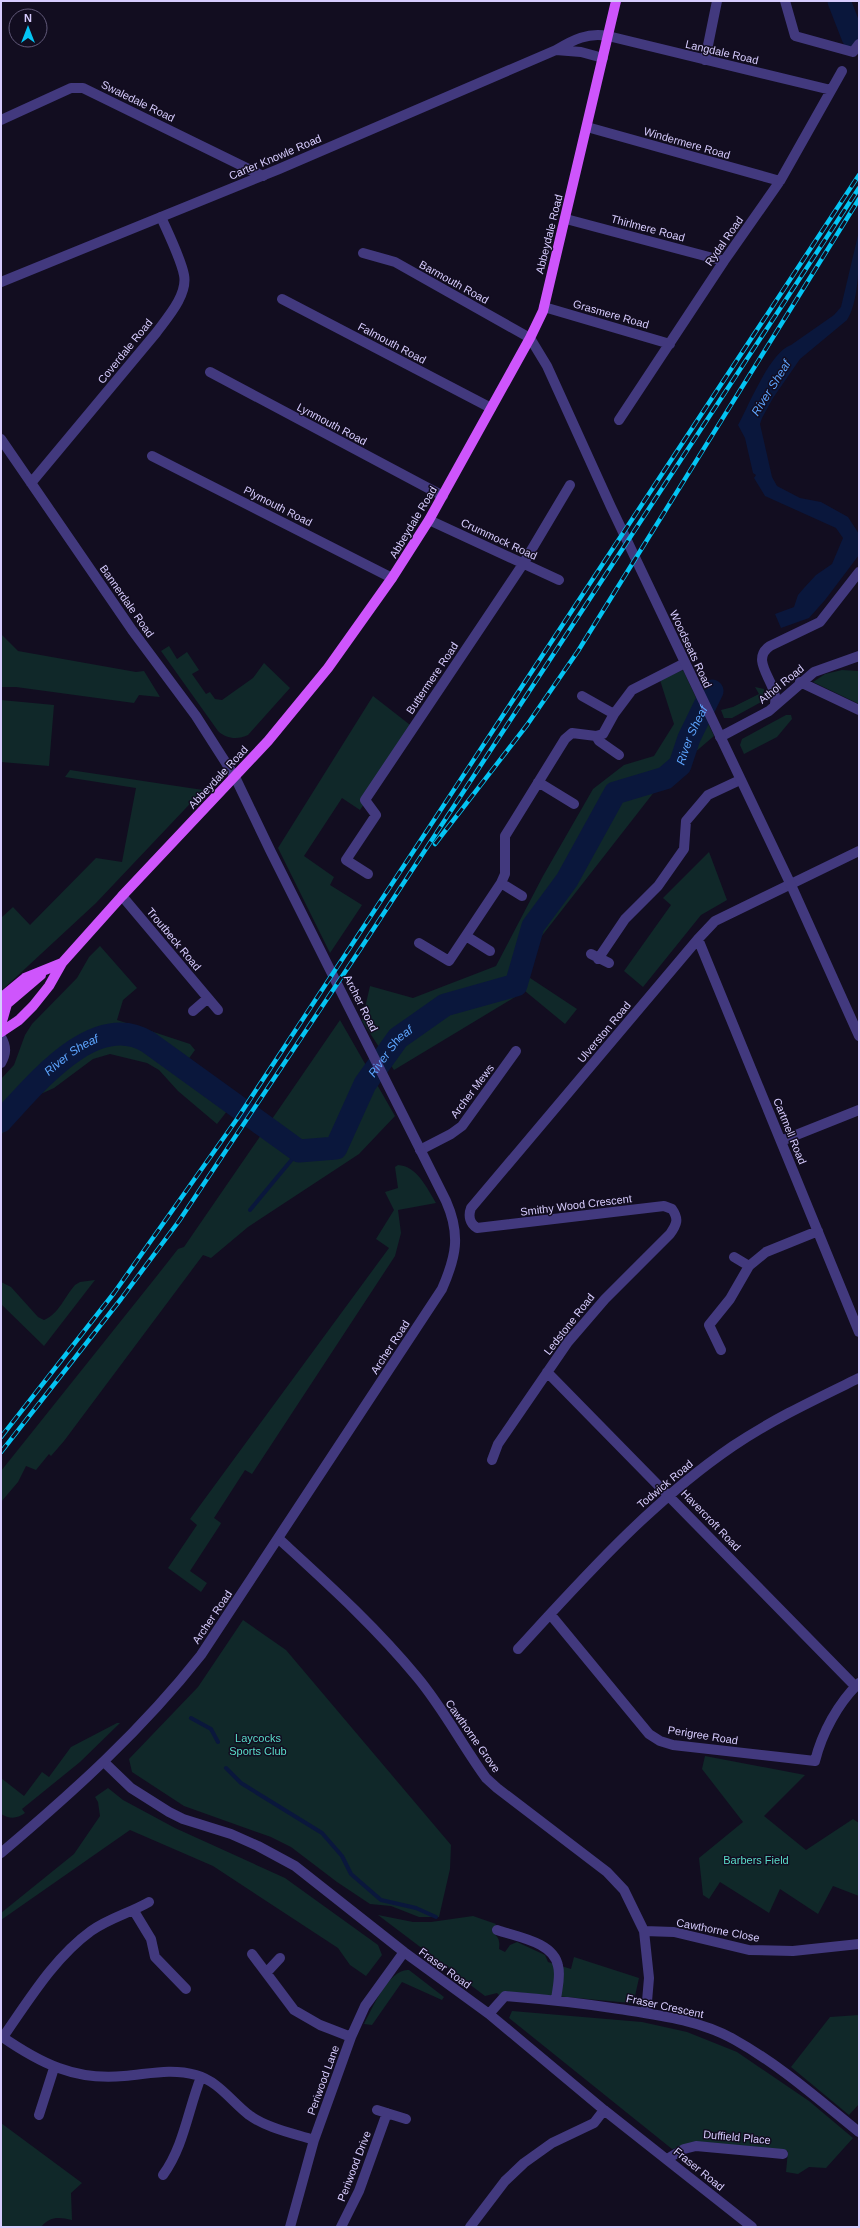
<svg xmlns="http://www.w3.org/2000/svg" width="860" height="2228" viewBox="0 0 860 2228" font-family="Arial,sans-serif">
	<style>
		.green { fill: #102829 }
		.water { fill: #0a173c }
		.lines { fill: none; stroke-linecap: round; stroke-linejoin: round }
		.stream { stroke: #0a173c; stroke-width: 4 }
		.river { stroke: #0a173c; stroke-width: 23 }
		.minor { stroke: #42397e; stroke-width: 10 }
		.tertiary { stroke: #42397e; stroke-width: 10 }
		.primary { stroke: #ce55fc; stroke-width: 10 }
		.rail-casing { stroke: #04c4f3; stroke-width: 4.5 }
		.rail { stroke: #120d20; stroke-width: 3; stroke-dasharray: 9; stroke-linecap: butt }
		.labels { text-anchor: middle; stroke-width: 3; stroke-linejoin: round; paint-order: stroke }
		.street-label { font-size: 11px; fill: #d7ccfe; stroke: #120d20 }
		.park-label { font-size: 11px; fill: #5addc9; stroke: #120d20 }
		.water-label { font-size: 12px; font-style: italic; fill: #5ca3fc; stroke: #120d20 }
	</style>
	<rect width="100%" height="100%" fill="#120d20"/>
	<!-- green -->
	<path class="green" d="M 1,634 L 18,651 L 136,672 L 144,671 L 160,697 L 139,695 L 134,703 L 16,687 L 1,687 Z
		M 169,646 L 177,659 L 187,652 L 199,670 L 192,674 L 206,694 L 210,692 L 215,699 L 222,700 L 253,678 L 264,663 L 290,688 L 248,735 C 238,740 226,739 218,731 L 161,651 Z
		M 683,670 L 714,736 L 665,778 L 530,951 L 524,974 L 577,1009 L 565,1024 L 525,991 L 394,1070 L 362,1021 L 370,986 L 413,998 L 496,966 L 543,876 L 593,789 L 624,765 L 654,756 L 674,724 L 660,680 Z
		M 842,670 L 859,671 L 859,704 L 813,682 L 825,674 Z
		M 755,687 L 764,689 L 763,701 L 732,718 L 724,718 L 721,710 L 733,707 L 759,694 Z
		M 373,696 L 414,728 L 360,810 L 342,798 L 304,856 L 334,877 L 330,885 L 362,905 L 330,953 L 278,848 Z
		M 1,700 L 54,705 L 49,766 L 1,762 Z
		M 786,715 L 791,715 L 792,719 L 777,737 L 744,754 L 740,745 L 742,739 Z
		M 70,770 L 203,790 L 96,903 L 1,991 L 1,918 L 13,907 L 30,925 L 96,858 L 122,862 L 136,788 L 65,777 Z
		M 709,852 L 727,900 L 701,915 L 643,987 L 624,971 L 671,905 L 663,898 Z
		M 100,946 L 137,988 L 123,1000 L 117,1020 L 190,1044 L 195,1050 L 177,1075 L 213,1093 L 229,1088 L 237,1093 L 238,1097 L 217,1124 L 178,1091 L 159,1070 L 147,1063 L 110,1054 L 93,1059 L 54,1088 L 34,1097 L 1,1135 L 1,1079 L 14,1065 L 25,1035 L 32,1024 L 77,978 L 89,957 Z
		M 340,1020 L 395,1116 L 359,1154 L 248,1227 L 211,1258 L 203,1255 L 64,1441 L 51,1456 L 49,1454 L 36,1470 L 26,1466 L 18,1482 L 1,1502 L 1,1471 L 156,1277 L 178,1249 L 184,1247 Z
		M 398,1165 C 417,1166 427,1188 436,1203 L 398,1210 L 401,1233 L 395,1256 L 252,1474 L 245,1470 L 214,1518 L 221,1523 L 220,1525 L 190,1571 L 207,1583 L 201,1592 L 168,1568 L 197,1525 L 190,1519 L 389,1248 L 376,1239 L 394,1210 L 385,1192 L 398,1188 L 395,1167 Z
		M 95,1280 L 44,1346 L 1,1304 L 1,1282 L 11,1287 L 38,1317 L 44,1320 C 59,1314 65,1296 75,1285 L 80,1282 Z
		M 243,1620 L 286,1650 L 451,1845 L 450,1869 L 439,1917 L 419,1917 L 391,1906 L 370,1904 L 337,1882 L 291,1847 L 271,1837 L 184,1806 L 132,1772 L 129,1759 L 198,1687 Z
		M 117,1723 L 120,1723 L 80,1762 L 22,1809 L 25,1813 C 17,1819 9,1819 1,1814 L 1,1778 L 24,1796 L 42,1772 L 49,1777 L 71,1747 Z
		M 705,1756 L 805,1775 L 764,1816 L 806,1850 L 853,1819 L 859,1823 L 859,1896 L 833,1886 L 818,1914 L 780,1889 L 769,1913 L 720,1882 L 709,1899 L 703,1895 L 699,1858 L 743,1822 L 702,1769 Z
		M 108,1788 L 123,1800 L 175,1828 L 285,1878 L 378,1945 L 382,1955 L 366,1976 L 350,1965 L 338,1948 L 213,1866 L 130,1830 L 1,1920 L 1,1913 L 74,1854 L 100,1816 L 98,1802 L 95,1797 Z
		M 378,1915 L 413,1922 L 431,1922 L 473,1916 L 496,1924 L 492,1932 C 499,1937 500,1941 499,1949 L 505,1952 L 510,1945 L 517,1942 L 545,1955 L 548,1962 L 571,1969 L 574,1957 L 639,1978 L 635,1996 L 630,2003 L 513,1992 L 500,1996 L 497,1993 L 485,1996 Z
		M 409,1970 L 444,1997 L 442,2000 L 402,1982 L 372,2025 L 364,2024 C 372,2009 389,1968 409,1970 Z
		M 512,2011 L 642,2022 L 687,2032 L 737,2052 L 809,2101 L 853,2138 L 826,2168 L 809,2167 L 798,2174 L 786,2172 L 788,2151 L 702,2142 L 672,2149 L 509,2018 Z
		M 859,2015 L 859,2104 L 849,2115 L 791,2067 L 830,2017 Z
		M 1,2123 L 82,2183 L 71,2193 L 72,2220 C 59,2217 50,2216 41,2227 L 1,2227 Z"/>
	<!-- water -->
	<path class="water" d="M 859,231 C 859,256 860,300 847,320 L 800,359 L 773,398 L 762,418 L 760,424 L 772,477 L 777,486 L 800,498 L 821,502 L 848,517 L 859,534 L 859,555 L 825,600 L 809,618 L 781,628 L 775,614 L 794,607 L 798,595 L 804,588 L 816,575 L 832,564 L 843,538 L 836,528 L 765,496 L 754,478 L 756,475 L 753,473 L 745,438 L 738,425 C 749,405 770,352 791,345 L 834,315 L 841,307 Z"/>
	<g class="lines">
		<!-- stream -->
		<path class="stream" d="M 250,1210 L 299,1151
			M 191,1718 L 211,1729 L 218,1742
			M 226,1768 L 241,1783 L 322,1833 L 342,1856 L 351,1874 L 381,1900 L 416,1908 L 436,1917"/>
		<!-- river -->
		<g class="river">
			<path d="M 839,1 L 853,37"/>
			<path id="s1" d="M 1,1121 C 34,1086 94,1009 148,1042 L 299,1151 L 336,1148 L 365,1084 L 398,1038 L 445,1005 L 516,985 L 533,926 L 567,880 L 615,793 L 665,778 L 680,765 L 689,738 L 712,691"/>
		</g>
		<!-- minor -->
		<path class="minor" d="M 785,1 L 795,36 L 853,52 L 859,44
			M 608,36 L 831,90
			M 705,60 L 717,1
			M 1,120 L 71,88 L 83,88 L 263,176
			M 587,127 L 780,181
			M 566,219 L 724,261
			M 363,253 L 395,262 L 530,338
			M 282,299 L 491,408
			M 544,307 L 670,344
			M 210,372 L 443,496
			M 619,420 L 724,261 L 780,181 L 842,71
			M 1,439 L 132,630 L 196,716 L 235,777
			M 152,456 L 392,578
			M 31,483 L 156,333 C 167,318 188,295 184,275 C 181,259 168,233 161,217
			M 429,520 L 559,580
			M 800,682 L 859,710
			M 582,696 L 614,714
			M 775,704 C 779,683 748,661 770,646 L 820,622 L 859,572
			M 596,736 L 599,741 L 619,755
			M 720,737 L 769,711 L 814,672 L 859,656
			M 538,782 L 574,804
			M 368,874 L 346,860 L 376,815 L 365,800 L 523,564 L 570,485
			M 501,883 L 522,896
			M 122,896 L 218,1010
			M 466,936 L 490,951
			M 698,939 L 859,1332
			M 419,943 L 449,961 L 501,883 L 505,874 L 505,836 L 565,739 L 572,733 L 596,736 L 603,734 L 614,714 L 632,690 L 685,663
			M 591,954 L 609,963
			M 598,959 L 625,919 L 658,886 L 684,849 L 686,821 L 708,795 L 740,780
			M 193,1011 L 208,998
			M 1,1037 C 7,1047 6,1054 1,1063
			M 781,1141 L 859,1110
			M 420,1150 L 451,1134 L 462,1126 L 516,1051
			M 734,1257 L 749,1266
			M 721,1350 L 709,1325 L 730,1299 L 749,1266 L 766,1252 L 818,1231
			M 547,1372 L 855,1686
			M 492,1460 L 498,1444 L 568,1342 L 605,1299 L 670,1234 C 677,1224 679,1219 672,1209 L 664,1206 L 477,1228 C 470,1224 468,1216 471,1208 L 698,939 L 715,921 L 859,851
			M 279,1539 C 327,1583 375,1626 417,1677 C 443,1708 462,1745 486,1778 L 497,1788 L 607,1872 L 624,1890 L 644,1931 L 649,1978 L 646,2013
			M 550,1614 L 649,1734 L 660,1741 L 673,1745 L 815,1761 C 822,1733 838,1703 859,1683
			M 518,1649 C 585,1576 651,1502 733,1446 C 773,1419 816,1399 859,1378
			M 104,1762 L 131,1788 L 169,1812 L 183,1819 L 231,1834 L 258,1846 L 295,1866 L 404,1952 L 489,2014 L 604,2110 L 752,2227
			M 134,1911 L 151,1939 L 155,1957 L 186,1989
			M 497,1930 C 517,1937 554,1942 558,1966 C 561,1976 557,1989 556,2000
			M 644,1931 L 674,1932 L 749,1950 L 793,1951 L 859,1944
			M 252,1954 L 294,2010 L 320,2025 L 351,2037
			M 267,1972 L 280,1958
			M 489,2014 L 505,1996 C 543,1999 581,2003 619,2009 C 658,2015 700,2020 735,2040 C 780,2065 819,2100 859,2132
			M 1,2036 C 40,2063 75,2081 124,2076 C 149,2074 171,2068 196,2075 C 218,2081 231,2101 249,2115 C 267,2128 292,2133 314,2140
			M 3,2037 C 29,2000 54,1958 91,1931 C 109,1918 130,1913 149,1902
			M 377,2110 L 406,2119
			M 39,2115 L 54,2068
			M 667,2159 L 684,2149 L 696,2146 L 783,2154
			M 163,2175 C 184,2146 188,2110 201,2077
			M 290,2227 L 314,2140 L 351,2037 L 365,2006 L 404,1952
			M 341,2227 L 359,2191 L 387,2113
			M 470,2227 L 505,2181 L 524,2163 L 552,2143 L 594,2123 L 604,2110"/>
		<!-- tertiary -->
		<path class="tertiary" d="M 556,50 L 581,52 L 603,58
			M 1,282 L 279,169 L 556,50 C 573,40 588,32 608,36
			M 530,338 L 547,366 L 611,507 L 791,885 L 859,1036
			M 1,1853 C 73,1792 142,1730 201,1655 L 442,1289 C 456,1257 461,1235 446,1201 L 271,852 L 235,777"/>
		<!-- primary -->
		<path class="primary" d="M 1,998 L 25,978 L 62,963
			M 1,1009 L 41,975
			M 1,1025 L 7,1004
			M 1,1032 L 19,1020 L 33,1006 L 49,986 L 62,963 L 122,896 L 268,741 L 328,668 L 392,578 L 429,520 L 530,338 L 543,311 L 616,1"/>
		<!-- rail casing -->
		<g class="rail-casing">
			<path id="rail" d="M 435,844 L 527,725 L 578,651 L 859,199
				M 1,1437 L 114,1293 L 237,1119 L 859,175
				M 1,1452 L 121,1299 L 179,1221 L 361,948 L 859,188"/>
		</g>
		<!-- rail -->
		<use href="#rail" class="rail"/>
	</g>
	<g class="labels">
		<!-- street labels -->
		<g class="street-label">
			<text transform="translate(722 52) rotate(13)" y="4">Langdale Road</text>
			<text transform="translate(138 101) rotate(26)" y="4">Swaledale Road</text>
			<text transform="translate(687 143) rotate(16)" y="4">Windermere Road</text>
			<text transform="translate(275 157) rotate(-23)" y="4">Carter Knowle Road</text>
			<text transform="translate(648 228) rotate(15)" y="4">Thirlmere Road</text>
			<text transform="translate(549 234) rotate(-76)" y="4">Abbeydale Road</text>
			<text transform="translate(724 241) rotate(-55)" y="4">Rydal Road</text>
			<text transform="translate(454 282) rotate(29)" y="4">Barmouth Road</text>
			<text transform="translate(611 314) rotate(16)" y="4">Grasmere Road</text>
			<text transform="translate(392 343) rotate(28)" y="4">Falmouth Road</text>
			<text transform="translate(125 351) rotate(-51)" y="4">Coverdale Road</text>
			<text transform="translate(332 424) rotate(28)" y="4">Lynmouth Road</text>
			<text transform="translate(278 506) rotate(27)" y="4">Plymouth Road</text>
			<text transform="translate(413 522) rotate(-59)" y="4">Abbeydale Road</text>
			<text transform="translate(499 539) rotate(25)" y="4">Crummock Road</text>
			<text transform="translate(127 601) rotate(55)" y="4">Bannerdale Road</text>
			<text transform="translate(691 649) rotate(65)" y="4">Woodseats Road</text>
			<text transform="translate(432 678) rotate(-56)" y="4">Buttermere Road</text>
			<text transform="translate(781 684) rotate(-39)" y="4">Athol Road</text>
			<text transform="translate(218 777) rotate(-47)" y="4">Abbeydale Road</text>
			<text transform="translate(174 939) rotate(50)" y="4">Troutbeck Road</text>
			<text transform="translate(361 1003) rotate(63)" y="4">Archer Road</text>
			<text transform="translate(604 1032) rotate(-50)" y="4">Ulverston Road</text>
			<text transform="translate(472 1091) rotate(-53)" y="4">Archer Mews</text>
			<text transform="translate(790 1131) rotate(68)" y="4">Cartmell Road</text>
			<text transform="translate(576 1205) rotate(-7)" y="4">Smithy Wood Crescent</text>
			<text transform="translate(569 1324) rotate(-52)" y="4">Ledstone Road</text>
			<text transform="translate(390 1347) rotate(-57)" y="4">Archer Road</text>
			<text transform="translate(665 1484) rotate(-40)" y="4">Todwick Road</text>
			<text transform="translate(711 1520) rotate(46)" y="4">Havercroft Road</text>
			<text transform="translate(212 1617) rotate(-56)" y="4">Archer Road</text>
			<text transform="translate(703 1735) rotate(9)" y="4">Perigree Road</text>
			<text transform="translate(473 1736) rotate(55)" y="4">Cawthorne Grove</text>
			<text transform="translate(718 1930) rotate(11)" y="4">Cawthorne Close</text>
			<text transform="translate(445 1968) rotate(36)" y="4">Fraser Road</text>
			<text transform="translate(665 2006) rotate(12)" y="4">Fraser Crescent</text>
			<text transform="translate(323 2080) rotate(-70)" y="4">Periwood Lane</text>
			<text transform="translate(737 2137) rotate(5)" y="4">Duffield Place</text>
			<text transform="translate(354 2166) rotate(-69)" y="4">Periwood Drive</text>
			<text transform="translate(699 2169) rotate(39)" y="4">Fraser Road</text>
		</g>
		<!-- park labels -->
		<g class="park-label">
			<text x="258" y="1742">Laycocks<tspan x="258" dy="13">Sports Club</tspan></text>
			<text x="756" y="1864">Barbers Field</text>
		</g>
		<!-- water labels -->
		<g class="water-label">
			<text transform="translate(771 388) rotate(-58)" y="4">River Sheaf</text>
			<text dy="4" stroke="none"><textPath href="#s1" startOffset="984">River Sheaf</textPath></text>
			<text dy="4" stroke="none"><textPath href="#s1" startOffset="516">River Sheaf</textPath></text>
			<text dy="4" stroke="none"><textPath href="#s1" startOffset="97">River Sheaf</textPath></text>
		</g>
	</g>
	<!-- border -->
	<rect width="860" height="2228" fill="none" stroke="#d7ccfe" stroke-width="4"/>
	<!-- north arrow -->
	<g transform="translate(28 28)"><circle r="19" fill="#120d20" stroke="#615979"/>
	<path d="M0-3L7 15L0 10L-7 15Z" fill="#04c4f3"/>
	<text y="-6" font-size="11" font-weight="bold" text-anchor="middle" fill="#d7ccfe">N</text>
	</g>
</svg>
